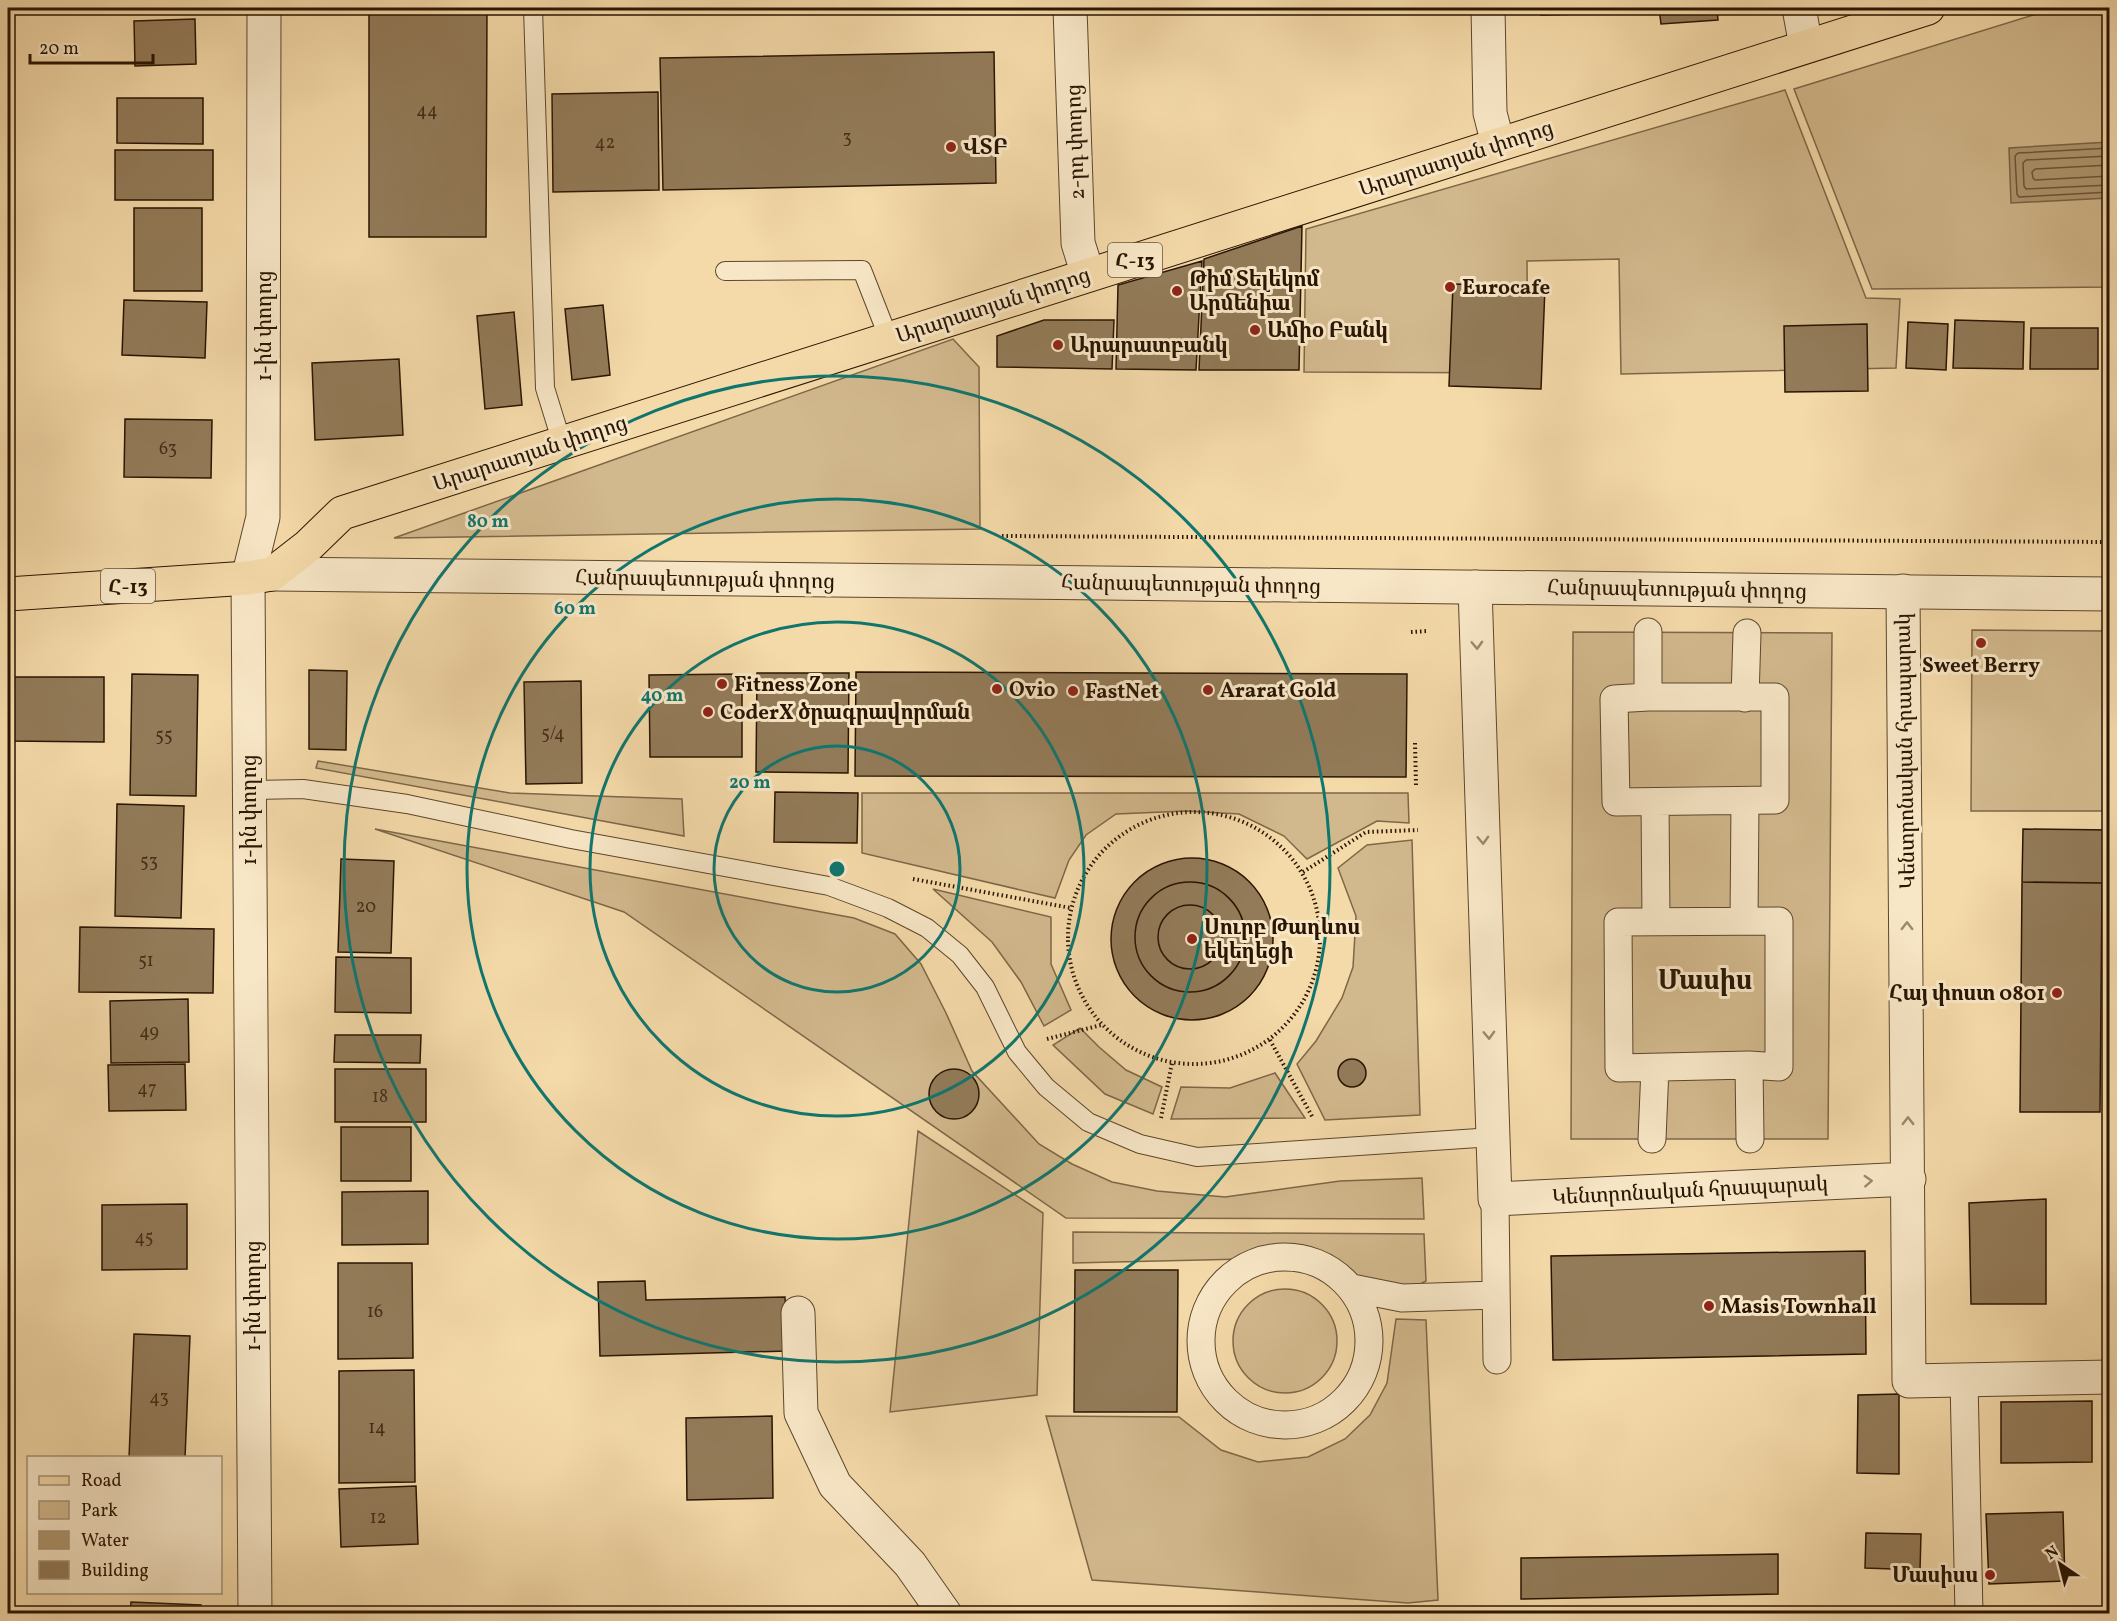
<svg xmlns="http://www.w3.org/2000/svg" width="2117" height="1621" viewBox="0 0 2117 1621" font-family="Vollkorn,'Noto Serif Armenian',serif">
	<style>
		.green { fill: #d2b98d; stroke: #7e6748; stroke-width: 1.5 }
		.water { fill: #b09770; stroke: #7a6344; stroke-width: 1.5 }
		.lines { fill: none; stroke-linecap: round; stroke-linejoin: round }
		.shore { stroke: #6c5639; stroke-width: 1.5 }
		.building { fill: #937b59; stroke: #291502; stroke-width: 1.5 }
		.service-casing { stroke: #5c462c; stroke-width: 20 }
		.pedestrian-casing { stroke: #5c462c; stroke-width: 29 }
		.minor-casing { stroke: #5c462c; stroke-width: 35 }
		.tertiary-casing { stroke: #5c462c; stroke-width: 35 }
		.primary-casing { stroke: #291502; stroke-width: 35 }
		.path { stroke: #291502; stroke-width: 4; stroke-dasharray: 1.5 3; stroke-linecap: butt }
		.service { stroke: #f8e7c7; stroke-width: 18 }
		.pedestrian { stroke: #f8e7c7; stroke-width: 27 }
		.minor { stroke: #f8e7c7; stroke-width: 33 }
		.tertiary { stroke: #f8e7c7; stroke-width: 33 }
		.primary { stroke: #f5daa9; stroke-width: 33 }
		.oneway { stroke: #9b886e }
		.ring { fill: none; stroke: #0f766e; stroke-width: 3 }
		.poi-dot { fill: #8f2418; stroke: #f8e7c7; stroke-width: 2 }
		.labels { text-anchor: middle; stroke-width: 6; stroke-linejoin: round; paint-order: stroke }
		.number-label { font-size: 18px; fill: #442e18 }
		.shield { fill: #f8e7c7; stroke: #67543d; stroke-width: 1.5 }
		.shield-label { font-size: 20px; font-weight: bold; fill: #291502 }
		.street-label { font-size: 21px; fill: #291502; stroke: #f8e7c7 }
		.poi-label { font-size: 21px; font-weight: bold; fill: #291502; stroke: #f8e7c7; text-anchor: start }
		.district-label { font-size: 27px; font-weight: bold; fill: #291502; stroke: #f8e7c7 }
		.centre { fill: #0f766e; stroke: #f8e7c7; stroke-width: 3 }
		.ring-label { font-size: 18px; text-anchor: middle; font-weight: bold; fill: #0f766e; stroke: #f8e7c7; stroke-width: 6; stroke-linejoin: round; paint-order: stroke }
	</style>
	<rect width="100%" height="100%" fill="#f5daa9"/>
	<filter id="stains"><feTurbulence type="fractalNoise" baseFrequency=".00333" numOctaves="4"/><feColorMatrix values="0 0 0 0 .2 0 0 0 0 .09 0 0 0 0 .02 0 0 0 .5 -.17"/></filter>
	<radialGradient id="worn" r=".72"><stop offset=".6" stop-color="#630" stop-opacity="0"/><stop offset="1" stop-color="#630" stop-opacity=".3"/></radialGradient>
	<!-- green -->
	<path class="green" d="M 2056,8 L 2109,8 L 2109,287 L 1872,289 L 1794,89 Z
		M 1785,90 L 1866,298 L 1900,299 L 1896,368 L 1621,374 L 1619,259 L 1527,261 L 1528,373 L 1304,372 L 1306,229 Z
		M 953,339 L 979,367 L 980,529 L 394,538 Z
		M 1972,630 L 2109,631 L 2109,811 L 1971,811 Z
		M 1573,632 L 1832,633 L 1828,1139 L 1571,1139 Z
		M 318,761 L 510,793 L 682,799 L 684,836 L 316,768 Z
		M 862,793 L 1408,793 L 1409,823 L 1377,821 L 1307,859 L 1284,836 L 1239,814 L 1186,811 L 1116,814 L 1086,835 L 1069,860 L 1055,898 L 862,853 Z
		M 375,829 L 854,918 L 895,934 L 921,964 L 946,1013 L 972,1071 L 1039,1144 L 1072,1164 L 1112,1182 L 1157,1191 L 1225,1197 L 1340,1181 L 1422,1178 L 1424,1219 L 1066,1218 L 624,912 Z
		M 1412,840 L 1420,1115 L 1325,1120 L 1297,1064 L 1316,1041 L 1342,998 L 1353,967 L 1356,916 L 1338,868 L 1367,845 Z
		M 933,889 L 1051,917 L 1051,964 L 1071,1010 L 1044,1026 L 1021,982 L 992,942 Z
		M 1080,1028 L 1099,1047 L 1126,1070 L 1162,1087 L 1153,1114 L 1105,1094 L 1053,1045 Z
		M 1275,1073 L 1305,1118 L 1171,1119 L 1181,1087 L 1230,1088 Z
		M 918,1131 L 1043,1213 L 1037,1395 L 890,1412 Z
		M 1073,1232 L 1424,1234 L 1426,1281 L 1413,1288 L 1348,1276 L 1331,1259 L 1307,1250 L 1274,1249 L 1244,1259 L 1073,1263 Z
		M1233 1341a52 52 0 1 1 104 0a52 52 0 1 1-104 0Z
		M 1396,1319 L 1426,1320 L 1438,1600 L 1408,1603 L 1092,1580 L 1046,1416 L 1179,1417 L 1221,1450 L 1258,1462 L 1308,1457 L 1345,1439 L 1370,1415 L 1387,1383 Z"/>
	<!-- water -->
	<path class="water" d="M 2109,142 L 2109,198 L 2011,203 L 2009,148 Z"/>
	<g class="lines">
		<!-- shore -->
		<path class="shore" d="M 2110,148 L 2018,153 L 2015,156 L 2017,194 L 2019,197 L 2110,192
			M 2110,156 L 2026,160 L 2023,163 L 2024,186 L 2026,189 L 2110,185
			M 2110,165 L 2035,169 L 2032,172 L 2033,178 L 2035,180 L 2110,176"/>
	</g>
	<!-- building -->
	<path class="building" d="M 369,8 L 487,8 L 486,237 L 369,237 Z
		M 1541,8 L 1584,8 L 1584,14 L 1541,15 Z
		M 1659,8 L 1717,8 L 1718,20 L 1661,24 Z
		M 195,19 L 196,64 L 135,66 L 134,21 Z
		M 994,52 L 996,183 L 663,190 L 660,58 Z
		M 658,92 L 659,190 L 553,192 L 552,94 Z
		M 117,98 L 203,98 L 203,144 L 117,143 Z
		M 115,150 L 213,150 L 213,200 L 115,200 Z
		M 134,208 L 202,208 L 202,291 L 134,291 Z
		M 1302,226 L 1299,370 L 1199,370 L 1204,259 Z
		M 1202,261 L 1196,370 L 1116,369 L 1118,285 Z
		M 1453,284 L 1545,287 L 1541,389 L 1449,386 Z
		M 124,300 L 207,302 L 205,358 L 122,355 Z
		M 603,305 L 610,375 L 572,380 L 565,309 Z
		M 514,312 L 522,405 L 485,409 L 477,316 Z
		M 1044,320 L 1114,320 L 1112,369 L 997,367 L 997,336 Z
		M 1955,320 L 2024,322 L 2023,369 L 1953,368 Z
		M 1908,322 L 1948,324 L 1946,370 L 1906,368 Z
		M 1867,324 L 1868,391 L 1785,392 L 1784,326 Z
		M 2031,328 L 2098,328 L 2098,369 L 2030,369 Z
		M 399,359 L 403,435 L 315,440 L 312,363 Z
		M 125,419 L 212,420 L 211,478 L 124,477 Z
		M 309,670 L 347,671 L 346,750 L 309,749 Z
		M 856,672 L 1407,674 L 1406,777 L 855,776 Z
		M 757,673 L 849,673 L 848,773 L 756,772 Z
		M 132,674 L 198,675 L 196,796 L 130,795 Z
		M 742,674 L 742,757 L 650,757 L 649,675 Z
		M 8,677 L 104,677 L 104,742 L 8,741 Z
		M 581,681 L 582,783 L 526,784 L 524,682 Z
		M 775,792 L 858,793 L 857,843 L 774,842 Z
		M 117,804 L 184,806 L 181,918 L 115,916 Z
		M 2023,829 L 2110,830 L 2110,904 L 2102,904 L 2102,883 L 2022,882 Z
		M1111 939a81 81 0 1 1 162 0a81 81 0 1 1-162 0Z
		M 341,859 L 394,861 L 391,953 L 338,952 Z
		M1135 937a55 55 0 1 1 110 0a55 55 0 1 1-110 0Z
		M 2022,882 L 2102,883 L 2100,1112 L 2020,1112 Z
		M1158 937a32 32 0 1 1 64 0a32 32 0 1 1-64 0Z
		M 80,927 L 214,929 L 213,993 L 79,992 Z
		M 336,957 L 411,958 L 411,1013 L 335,1012 Z
		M 188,999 L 189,1062 L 111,1063 L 110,1001 Z
		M 335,1035 L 421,1035 L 420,1063 L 334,1062 Z
		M1338 1073a14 14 0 1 1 28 0a14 14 0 1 1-28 0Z
		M 185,1064 L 186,1110 L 109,1111 L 108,1065 Z
		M 335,1069 L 426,1069 L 426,1122 L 335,1122 Z
		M929 1094a25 25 0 1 1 50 0a25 25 0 1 1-50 0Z
		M 341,1127 L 411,1127 L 411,1181 L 341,1181 Z
		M 428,1191 L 428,1244 L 342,1245 L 342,1192 Z
		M 2046,1199 L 2046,1304 L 1971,1304 L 1969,1203 Z
		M 187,1204 L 187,1269 L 102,1270 L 102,1205 Z
		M 1865,1251 L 1866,1354 L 1553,1360 L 1551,1256 Z
		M 338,1263 L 412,1263 L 413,1358 L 338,1359 Z
		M 1075,1270 L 1178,1270 L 1177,1412 L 1074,1412 Z
		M 645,1281 L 646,1300 L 785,1297 L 787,1351 L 600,1356 L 598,1282 Z
		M 134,1334 L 190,1336 L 185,1458 L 129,1458 Z
		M 414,1370 L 415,1482 L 339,1483 L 339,1371 Z
		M 1899,1394 L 1899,1474 L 1857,1473 L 1858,1395 Z
		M 2092,1401 L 2092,1462 L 2001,1463 L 2001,1402 Z
		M 772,1416 L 773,1498 L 687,1500 L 686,1418 Z
		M 416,1486 L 418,1544 L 341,1547 L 339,1489 Z
		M 2063,1512 L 2065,1581 L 1989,1584 L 1986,1514 Z
		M 1866,1533 L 1921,1534 L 1920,1570 L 1865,1568 Z
		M 1778,1554 L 1778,1594 L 1521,1599 L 1521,1558 Z
		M 131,1602 L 201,1605 L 201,1614 L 130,1614 Z"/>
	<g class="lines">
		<!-- service casing -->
		<g class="service-casing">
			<path id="service" d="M 533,8 L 545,388 L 562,443
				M 725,271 L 862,270 L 889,339
				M 249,790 L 303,789 L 407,804 L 571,839 L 829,886 L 888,908 L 927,928 L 960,955 L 985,987 L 1017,1052 L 1046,1087 L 1088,1122 L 1140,1144 L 1197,1157 L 1493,1137"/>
		</g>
		<!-- pedestrian casing -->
		<g class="pedestrian-casing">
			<path id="pedestrian" d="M 1648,632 L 1648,697
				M 1648,697 L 1775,697 L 1775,800 L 1616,802 L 1614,699 Z
				M 1745,698 L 1747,633
				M 1655,802 L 1656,921
				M 1744,921 L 1745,801
				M 1779,921 L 1779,1067 L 1749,1065 L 1619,1068 L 1618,922 Z
				M 1749,1065 L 1750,1139
				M 1652,1139 L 1655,1068
				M 1495,1199 L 1497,1360
				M1201 1341a84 84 0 1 1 168 0a84 84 0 1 1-168 0Z
				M 1352,1288 L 1402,1298 L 1496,1295
				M 1964,1380 L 1969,1614"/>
		</g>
		<!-- minor casing -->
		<g class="minor-casing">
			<path id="minor" d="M 1070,8 L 1078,243 L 1088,275
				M 1488,8 L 1490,113 L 1498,144
				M 1799,8 L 1806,46
				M 1475,587 L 1495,1199 L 1909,1179
				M 1903,591 L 1909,1381 L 2110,1377
				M 798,1313 L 801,1413 L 835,1485 L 910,1564 L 945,1614
				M 255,1614 L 248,578 L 263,517 L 264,8"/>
		</g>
		<!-- tertiary casing -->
		<g class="tertiary-casing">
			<path id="tertiary" d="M 272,574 L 2110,594"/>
		</g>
		<!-- primary casing -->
		<g class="primary-casing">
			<path id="primary" d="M 8,594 L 248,578 L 272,574 L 308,546 L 342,513 L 1928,8"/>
		</g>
		<!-- path -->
		<path class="path" d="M 1002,536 L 2110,542
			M 1411,632 L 1428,631
			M 1415,743 L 1416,785
			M1068 938a126 126 0 1 1 252 0a126 126 0 1 1-252 0Z
			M 1303,872 L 1366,832 L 1418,830
			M 913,879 L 1071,908
			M 1047,1039 L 1101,1025
			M 1270,1040 L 1313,1118
			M 1161,1118 L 1172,1063"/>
		<!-- service -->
		<use href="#service" class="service"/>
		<!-- pedestrian -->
		<use href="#pedestrian" class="pedestrian"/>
		<!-- minor -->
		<use href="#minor" class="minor"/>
		<!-- tertiary -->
		<use href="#tertiary" class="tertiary"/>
		<!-- primary -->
		<use href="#primary" class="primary"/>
	</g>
	<!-- one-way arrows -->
	<defs><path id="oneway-chevron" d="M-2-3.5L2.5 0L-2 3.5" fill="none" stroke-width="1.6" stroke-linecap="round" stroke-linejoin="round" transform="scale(1.5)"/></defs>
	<g class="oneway">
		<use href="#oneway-chevron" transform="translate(1477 645) rotate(88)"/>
		<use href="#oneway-chevron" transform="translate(1483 840) rotate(88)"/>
		<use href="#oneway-chevron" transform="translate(1907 926) rotate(-90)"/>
		<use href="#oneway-chevron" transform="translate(1489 1035) rotate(88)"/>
		<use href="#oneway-chevron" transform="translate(1908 1121) rotate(-90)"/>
		<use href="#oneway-chevron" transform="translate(1868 1181) rotate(-3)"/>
	</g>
	<!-- distance rings -->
	<g class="ring">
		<circle cx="837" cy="869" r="123"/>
		<circle cx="837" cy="869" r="247"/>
		<circle cx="837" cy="869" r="370"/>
		<circle cx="837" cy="869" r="493"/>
	</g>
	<!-- markers -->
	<g class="poi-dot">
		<circle cx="951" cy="147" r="6"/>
		<circle cx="1450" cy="287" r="6"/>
		<circle cx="1177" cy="291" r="6"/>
		<circle cx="1255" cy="330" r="6"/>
		<circle cx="1058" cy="345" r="6"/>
		<circle cx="1981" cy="643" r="6"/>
		<circle cx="722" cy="684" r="6"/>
		<circle cx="997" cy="689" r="6"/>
		<circle cx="1208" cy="690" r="6"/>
		<circle cx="1073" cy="691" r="6"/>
		<circle cx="708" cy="712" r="6"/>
		<circle cx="1192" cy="939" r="6"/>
		<circle cx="2057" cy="993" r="6"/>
		<circle cx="1709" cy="1306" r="6"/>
		<circle cx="1990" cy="1575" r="6"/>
	</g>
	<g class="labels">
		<!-- number labels -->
		<g class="number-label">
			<text x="427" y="116">44</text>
			<text x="847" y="143">3</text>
			<text x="605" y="148">42</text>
			<text x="168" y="454">63</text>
			<text x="553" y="739">5/4</text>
			<text x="164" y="741">55</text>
			<text x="149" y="867">53</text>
			<text x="366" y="912">20</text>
			<text x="146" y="966">51</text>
			<text x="149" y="1037">49</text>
			<text x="147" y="1094">47</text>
			<text x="380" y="1102">18</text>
			<text x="144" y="1243">45</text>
			<text x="375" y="1317">16</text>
			<text x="159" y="1403">43</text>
			<text x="377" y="1433">14</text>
			<text x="378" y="1523">12</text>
		</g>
		<!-- shield labels -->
		<g class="shield">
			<rect x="1108" y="243" width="54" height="34" rx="4.5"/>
			<rect x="101" y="569" width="54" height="34" rx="4.5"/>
		</g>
		<g class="shield-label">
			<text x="1135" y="267">Հ-13</text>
			<text x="128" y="593">Հ-13</text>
		</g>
		<!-- street labels -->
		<g class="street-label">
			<text transform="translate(1075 142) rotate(-92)" y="7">2-րդ փողոց</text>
			<text transform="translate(1456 158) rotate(-18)" y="7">Արարատյան փողոց</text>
			<text transform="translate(993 305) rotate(-18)" y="7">Արարատյան փողոց</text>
			<text transform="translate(264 326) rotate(-90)" y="7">1-ին փողոց</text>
			<text transform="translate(530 453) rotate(-18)" y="7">Արարատյան փողոց</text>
			<text transform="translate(705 579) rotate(1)" y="7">Հանրապետության փողոց</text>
			<text transform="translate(1191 584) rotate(1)" y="7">Հանրապետության փողոց</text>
			<text transform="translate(1677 589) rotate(1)" y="7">Հանրապետության փողոց</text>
			<text transform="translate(1905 751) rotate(-91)" y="7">Կենտրոնական հրապարակ</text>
			<text transform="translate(249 810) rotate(-90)" y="7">1-ին փողոց</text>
			<text transform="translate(1690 1190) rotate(-3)" y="7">Կենտրոնական հրապարակ</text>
			<text transform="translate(253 1296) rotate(-90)" y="7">1-ին փողոց</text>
		</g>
		<!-- poi labels -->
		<g class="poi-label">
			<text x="963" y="154">ՎՏԲ</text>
			<text x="1189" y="286">Թիմ Տելեկոմ<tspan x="1189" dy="24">Արմենիա</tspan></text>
			<text x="1462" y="294">Eurocafe</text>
			<text x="1267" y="337">Ամիօ Բանկ</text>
			<text x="1070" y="352">Արարատբանկ</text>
			<text x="1981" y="672" text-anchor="middle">Sweet Berry</text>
			<text x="734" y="691">Fitness Zone</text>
			<text x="1009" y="696">Ovio</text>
			<text x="1220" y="697">Ararat Gold</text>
			<text x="1085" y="698">FastNet</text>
			<text x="720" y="719">CoderX ծրագրավորման</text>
			<text x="1204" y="934">Սուրբ Թադևոս<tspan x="1204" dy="24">եկեղեցի</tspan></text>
			<text x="2045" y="1000" text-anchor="end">Հայ փոստ 0801</text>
			<text x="1721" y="1313">Masis Townhall</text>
			<text x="1978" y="1582" text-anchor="end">Մասիսս</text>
		</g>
		<!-- district labels -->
		<g class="district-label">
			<text x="1705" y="989">Մասիս</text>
		</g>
	</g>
	<circle cx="837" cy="869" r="9" class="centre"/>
	<g class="ring-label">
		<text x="488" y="527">80 m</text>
		<text x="575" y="614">60 m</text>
		<text x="662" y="701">40 m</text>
		<text x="750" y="788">20 m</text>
	</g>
	<!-- margin -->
	<rect width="2117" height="1621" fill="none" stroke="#f5daa9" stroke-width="30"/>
	<rect x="9" y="9" width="2099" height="1603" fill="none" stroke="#291502" stroke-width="3"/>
	<rect x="15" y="15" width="2087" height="1591" fill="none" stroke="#291502" stroke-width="1.5"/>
	<!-- legend -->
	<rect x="27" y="1456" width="195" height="138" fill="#f8e7c7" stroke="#a59378" stroke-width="1.5"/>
	<rect x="39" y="1476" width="30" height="9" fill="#f5daa9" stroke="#a59378" stroke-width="1.5"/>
	<text x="81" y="1486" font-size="18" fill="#291502">Road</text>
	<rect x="39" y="1501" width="30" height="18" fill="#d2b98d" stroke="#a59378" stroke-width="1.5"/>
	<text x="81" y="1516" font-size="18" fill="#291502">Park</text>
	<rect x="39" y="1531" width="30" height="18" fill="#b09770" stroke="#a59378" stroke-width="1.5"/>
	<text x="81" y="1546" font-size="18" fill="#291502">Water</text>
	<rect x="39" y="1561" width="30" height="18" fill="#937b59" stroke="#a59378" stroke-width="1.5"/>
	<text x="81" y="1576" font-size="18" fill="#291502">Building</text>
	<!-- north arrow -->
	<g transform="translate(2060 1564) rotate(325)" stroke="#f8e7c7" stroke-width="4.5" paint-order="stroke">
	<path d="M0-4.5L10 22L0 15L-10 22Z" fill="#291502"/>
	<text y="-9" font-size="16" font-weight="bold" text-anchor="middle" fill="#291502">N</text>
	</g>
	<!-- scale -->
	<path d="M30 54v9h123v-9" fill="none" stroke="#291502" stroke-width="3"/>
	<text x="39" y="54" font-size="18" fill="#291502" stroke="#f8e7c7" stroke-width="4.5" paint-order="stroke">20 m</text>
	<rect width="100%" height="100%" filter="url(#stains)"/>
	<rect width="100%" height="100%" fill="url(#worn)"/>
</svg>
